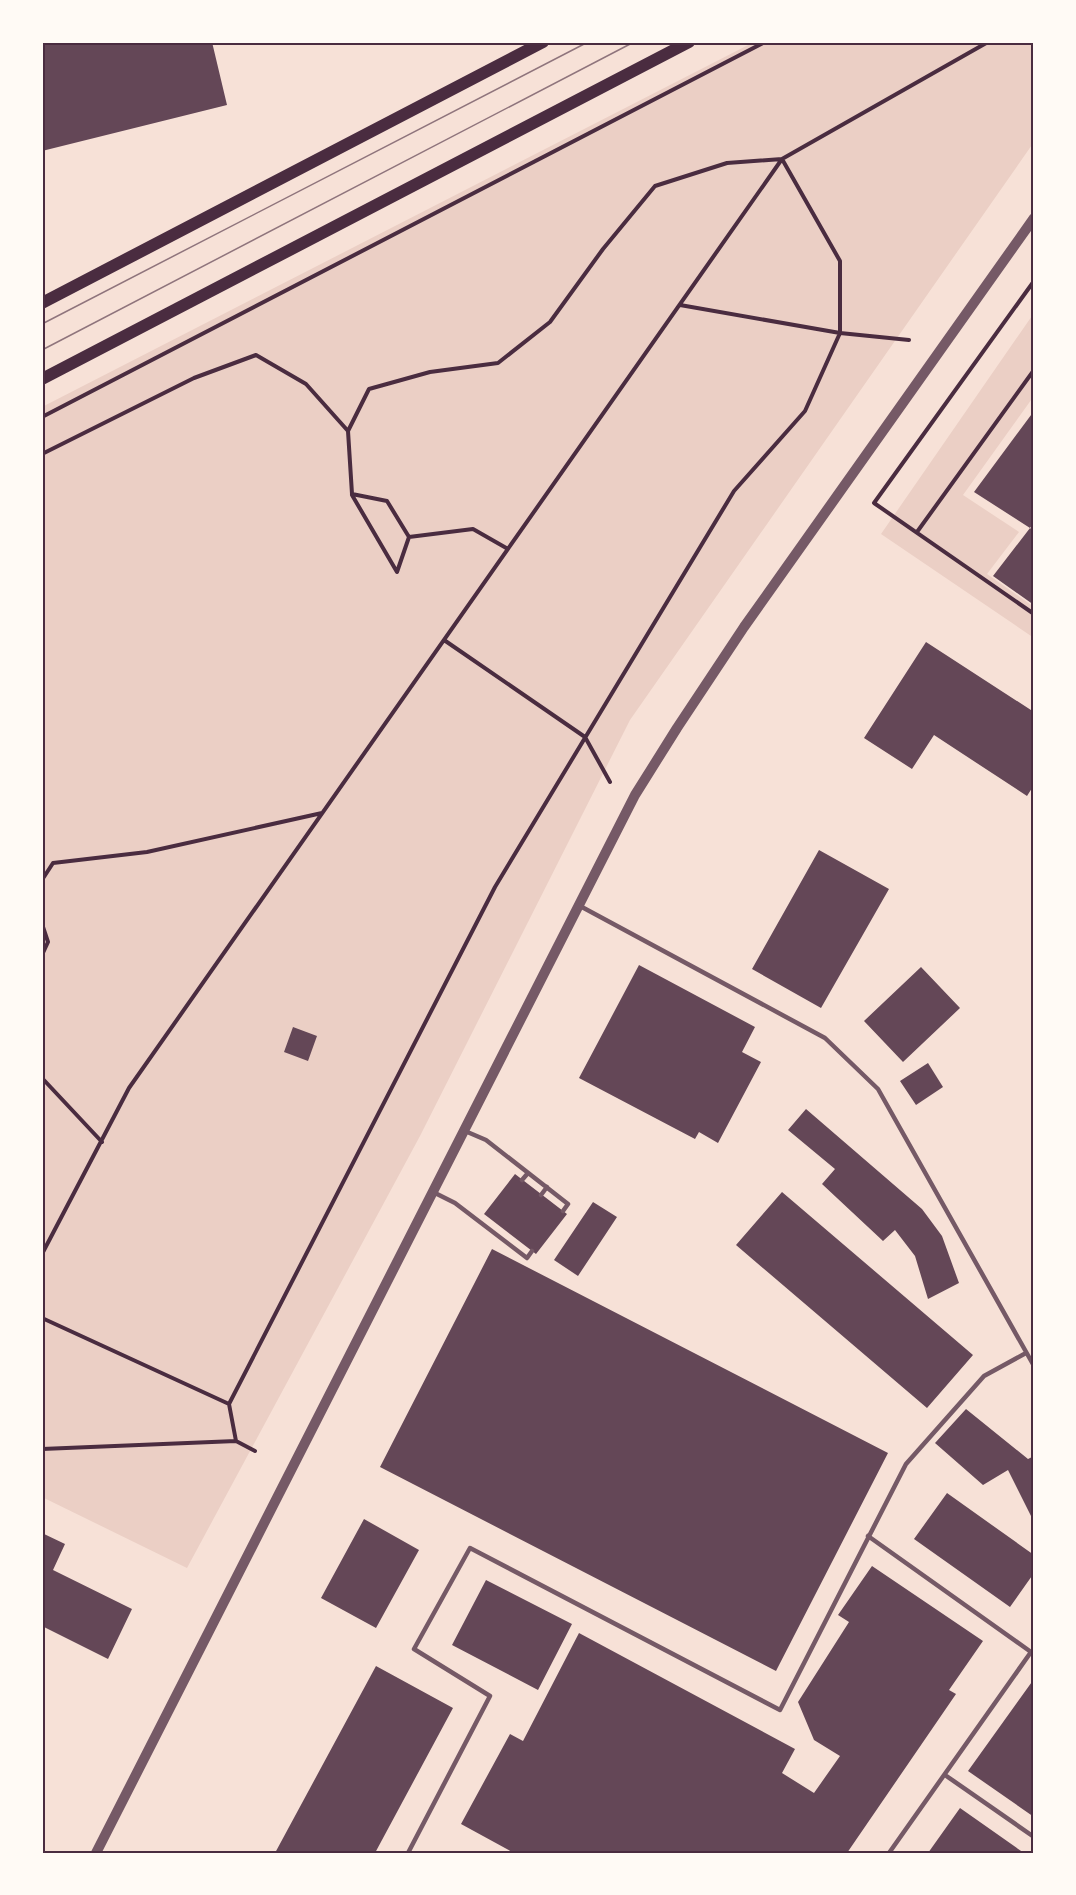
<svg xmlns="http://www.w3.org/2000/svg" width="1076" height="1895" viewBox="0 0 1076 1895" font-family="Inter,sans-serif">
	<style>
		.green { fill: #ebcfc5 }
		.building { fill: #644757 }
		.lines { fill: none; stroke-linecap: round; stroke-linejoin: round }
		.path { stroke: #4a2c40; stroke-width: 4 }
		.service { stroke: #755966; stroke-width: 4.5 }
		.tertiary { stroke: #755966; stroke-width: 10 }
		.secondary { stroke: #4a2c40; stroke-width: 12 }
		.tram { stroke: #8f747c; stroke-width: 1.5 }
		.neatline { fill: none; stroke: #4a2c40; stroke-width: 2 }
	</style>
	<rect width="100%" height="100%" fill="#f7e1d7"/>
	<!-- green -->
	<path class="green" d="M 754,42 L 1034,42 L 1034,142 L 630,720 L 420,1136 L 187,1568 L 42,1497 L 42,407 Z
		M 1034,313 L 1034,396 L 963,495 L 1019,532 L 987,574 L 1034,607 L 1034,638 L 881,534 Z"/>
	<!-- building -->
	<path class="building" d="M 42,42 L 212,42 L 227,105 L 42,151 Z
		M 1034,411 L 1034,523 L 1030,528 L 974,492 Z
		M 1030,528 L 1034,531 L 1034,605 L 993,576 Z
		M 926,642 L 1034,712 L 1034,785 L 1027,796 L 934,735 L 912,769 L 864,738 Z
		M 819,850 L 889,889 L 821,1008 L 752,969 Z
		M 639,965 L 755,1027 L 742,1052 L 761,1062 L 718,1143 L 699,1132 L 695,1139 L 579,1078 Z
		M 921,967 L 960,1008 L 903,1062 L 864,1021 Z
		M 293,1027 L 317,1036 L 308,1061 L 284,1052 Z
		M 928,1063 L 943,1087 L 916,1105 L 900,1081 Z
		M 806,1109 L 922,1209 L 942,1236 L 959,1283 L 928,1299 L 915,1256 L 895,1230 L 883,1241 L 822,1184 L 835,1169 L 788,1130 Z
		M 515,1174 L 567,1214 L 536,1254 L 484,1214 Z
		M 782,1192 L 973,1355 L 927,1408 L 736,1245 Z
		M 593,1202 L 617,1217 L 578,1276 L 554,1260 Z
		M 492,1249 L 888,1453 L 776,1671 L 380,1467 Z
		M 966,1409 L 1028,1459 L 1034,1456 L 1034,1522 L 1008,1470 L 983,1485 L 935,1443 Z
		M 947,1493 L 1034,1555 L 1034,1573 L 1010,1607 L 914,1539 Z
		M 364,1519 L 419,1550 L 376,1628 L 321,1598 Z
		M 42,1533 L 65,1544 L 53,1570 L 132,1609 L 108,1659 L 42,1626 Z
		M 872,1566 L 983,1641 L 949,1690 L 956,1694 L 847,1853 L 514,1853 L 461,1824 L 510,1734 L 523,1741 L 579,1633 L 795,1749 L 782,1773 L 814,1793 L 840,1756 L 814,1740 L 798,1702 L 849,1622 L 838,1615 Z
		M 486,1580 L 572,1624 L 538,1690 L 452,1645 Z
		M 376,1666 L 453,1708 L 375,1853 L 275,1853 Z
		M 1034,1679 L 1034,1817 L 968,1771 Z
		M 960,1808 L 1024,1853 L 928,1853 Z"/>
	<g class="lines">
		<!-- path -->
		<path class="path" d="M 1034,281 L 874,503 L 1034,614
			M 680,305 L 840,333 L 909,340
			M 42,417 L 765,42
			M 42,454 L 194,378 L 256,355 L 306,384 L 348,431
			M 352,495 L 397,572 L 409,537
			M 917,532 L 1034,370
			M 444,640 L 585,737 L 610,782
			M 42,880 L 53,863 L 147,852 L 322,813
			M 42,924 L 48,942 L 42,955
			M 42,1078 L 102,1142
			M 42,1254 L 129,1088 L 782,159 L 988,42
			M 42,1318 L 229,1404 L 236,1441
			M 229,1404 L 495,887 L 734,491 L 805,411 L 840,333 L 840,261 L 782,159 L 727,163 L 655,186 L 603,249 L 550,322 L 498,363 L 430,372 L 369,389 L 348,431 L 352,494 L 387,501 L 409,537 L 473,529 L 508,549
			M 42,1449 L 236,1441 L 255,1451"/>
		<!-- service -->
		<path class="service" d="M 580,906 L 825,1038 L 878,1089 L 1034,1366
			M 465,1131 L 486,1140 L 568,1204 L 563,1211
			M 522,1180 L 528,1173
			M 433,1192 L 455,1203 L 527,1258 L 532,1251
			M 541,1195 L 547,1187
			M 868,1536 L 1031,1652 L 889,1853
			M 945,1775 L 1034,1837
			M 408,1853 L 490,1696 L 414,1649 L 470,1548 L 780,1710 L 906,1464 L 984,1376 L 1026,1353"/>
		<!-- tertiary -->
		<path class="tertiary" d="M 96,1853 L 635,795 L 677,728 L 744,627 L 1034,218"/>
		<!-- secondary -->
		<path class="secondary" d="M 42,303 L 543,42
			M 42,379 L 689,42"/>
		<!-- tram -->
		<path class="tram" d="M 42,324 L 588,42
			M 42,350 L 634,42"/>
	</g>
	<!-- border -->
	<rect width="1076" height="1895" fill="none" stroke="#fffaf5" stroke-width="87"/>
	<rect x="44" y="44" width="988" height="1808" class="neatline"/>
</svg>
